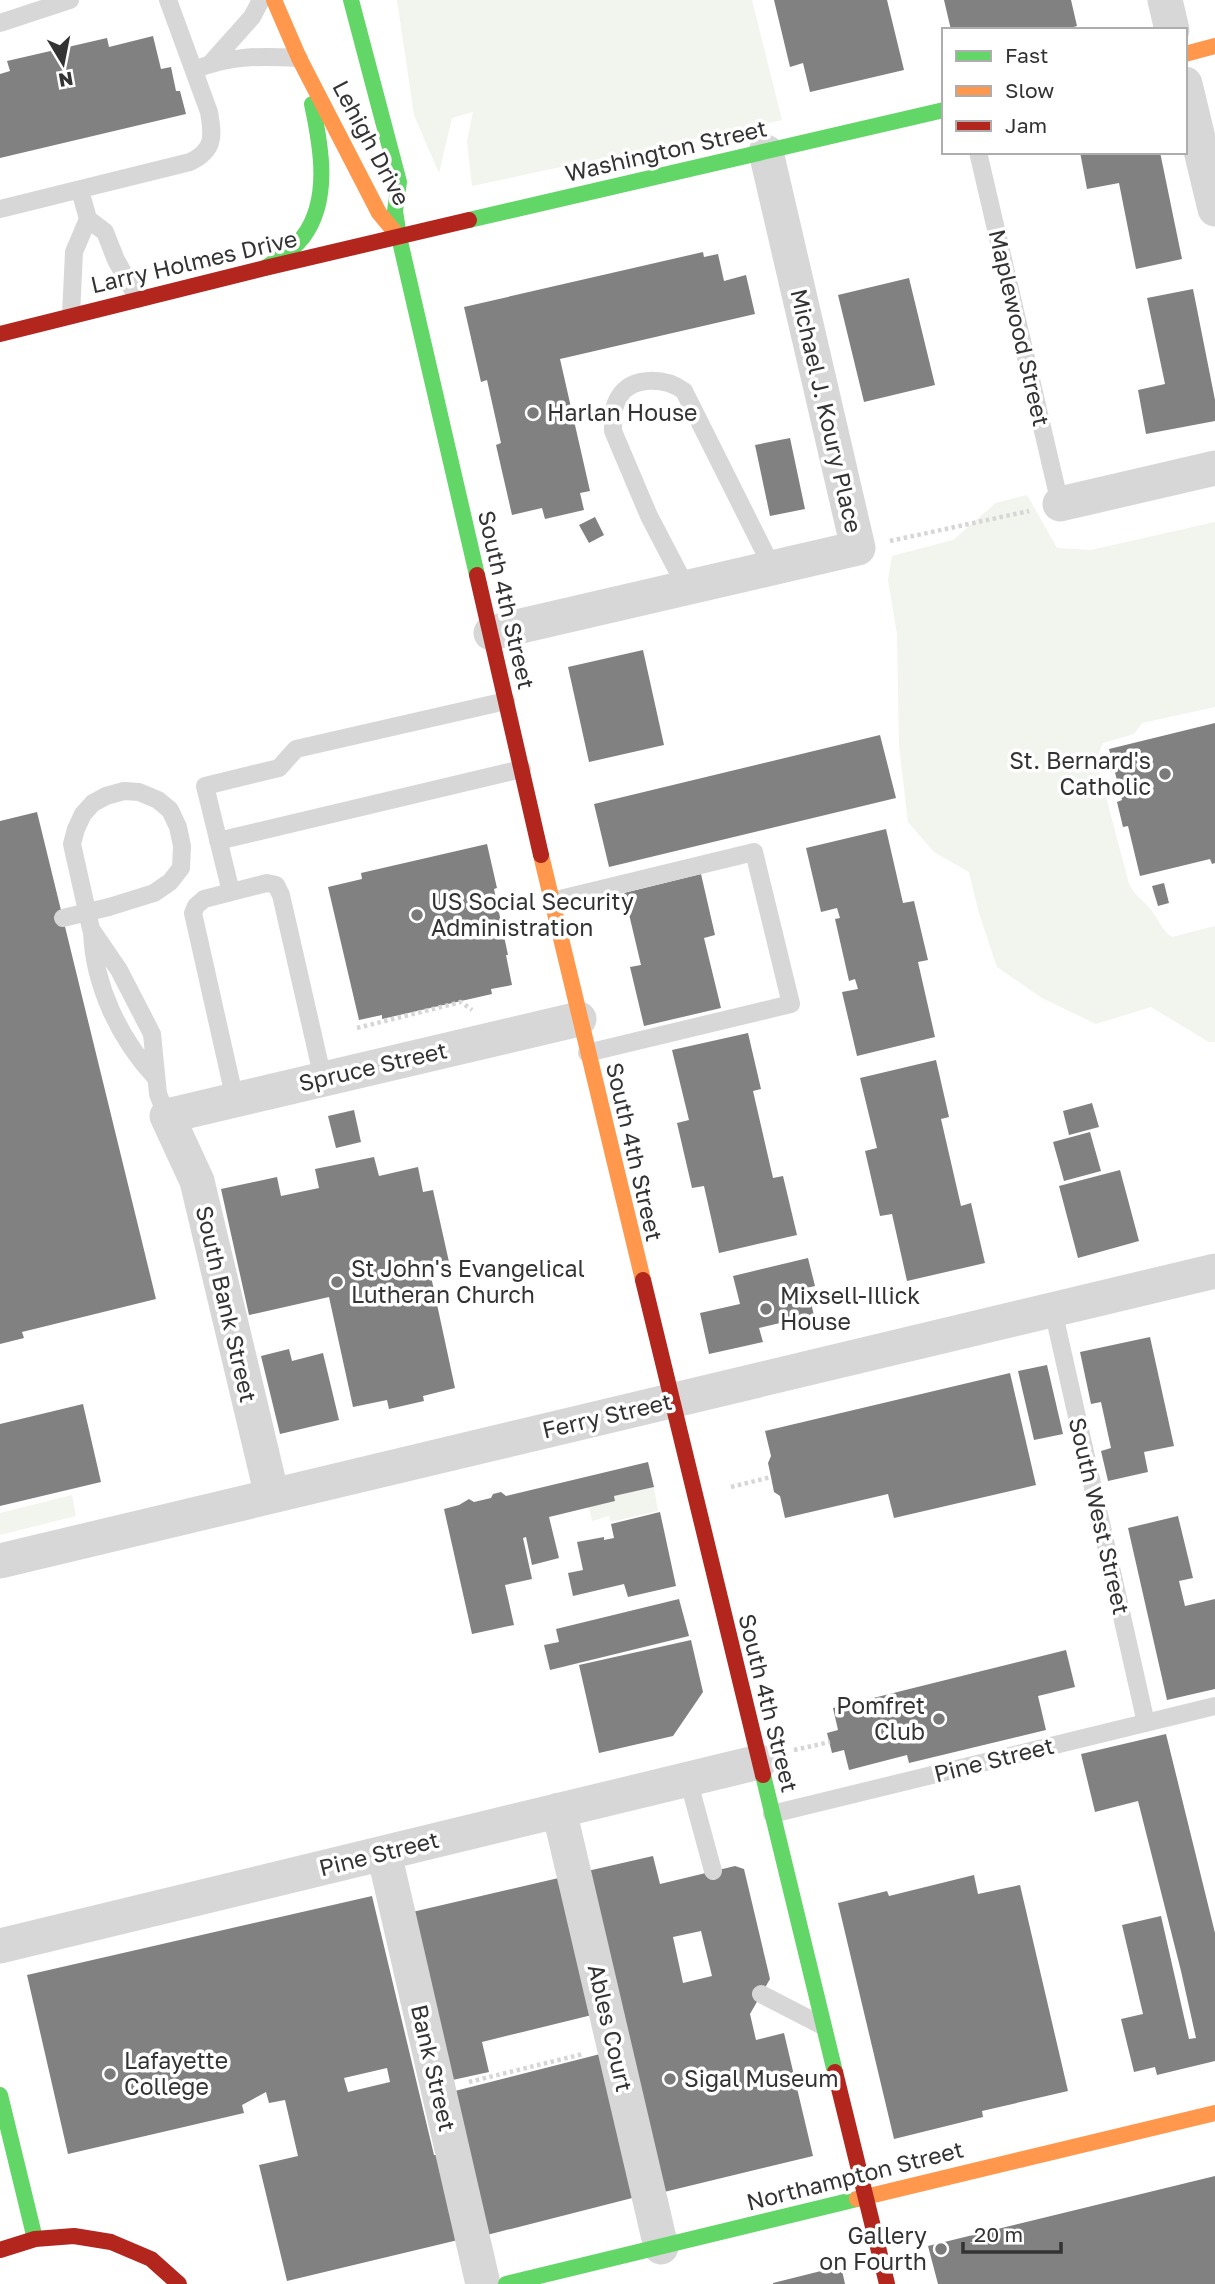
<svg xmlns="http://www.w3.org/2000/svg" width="1215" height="2284" viewBox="0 0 1215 2284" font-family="'Golos Text',sans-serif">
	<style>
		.green { fill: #f1f5ed }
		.building { fill: #818181; fill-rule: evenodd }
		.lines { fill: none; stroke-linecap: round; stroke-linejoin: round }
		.path { stroke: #d6d6d6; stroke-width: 4.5; stroke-dasharray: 3.5 3.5; stroke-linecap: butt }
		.lane { stroke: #d7d7d7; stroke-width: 18 }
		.street { stroke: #d7d7d7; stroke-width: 35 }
		.fast { stroke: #63d668; stroke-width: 16 }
		.slow { stroke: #ff974d; stroke-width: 16 }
		.jam { stroke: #b3261e; stroke-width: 16 }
		.lane-bridge { stroke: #d7d7d7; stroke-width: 18 }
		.poi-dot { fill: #7a7a7a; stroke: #fff; stroke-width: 2.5 }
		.labels { text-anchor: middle; stroke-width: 7; stroke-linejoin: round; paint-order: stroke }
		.street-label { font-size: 23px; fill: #333; stroke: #fff }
		.poi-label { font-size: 23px; fill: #333; stroke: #fff; text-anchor: start }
	</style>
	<rect width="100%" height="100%" fill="#fff"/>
	<!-- green -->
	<path class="green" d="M 397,0 L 752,0 L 782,120 L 472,186 L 467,141 L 473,112 L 452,118 L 439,173 L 414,115 Z
		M 1027,495 L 1057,548 L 1091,550 L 1215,522 L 1215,707 L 1142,723 L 1134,734 L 1103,743 L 1096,759 L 1129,884 C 1137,899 1142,898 1151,910 C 1159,919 1161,930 1172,937 L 1215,926 L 1215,1042 L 1209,1042 L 1151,1007 L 1096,1024 L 1042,998 L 997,967 L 978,910 L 969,872 L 934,852 L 908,822 L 899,746 L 897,634 L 888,580 L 892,556 L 953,540 L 996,503 Z
		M 654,1487 L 658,1511 L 611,1522 L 609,1516 L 592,1521 L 589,1507 L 614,1501 L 614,1496 Z
		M 72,1495 L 76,1516 L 0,1535 L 0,1513 Z"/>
	<!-- building -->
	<path class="building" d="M 774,0 L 887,0 L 904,70 L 810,92 L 803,63 L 790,67 Z
		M 944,0 L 1071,0 L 1077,26 L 1063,30 L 951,30 Z
		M 153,36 L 161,69 L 171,67 L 176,91 L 180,91 L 186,114 L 0,158 L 0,74 L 10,71 L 7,61 L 107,38 L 109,47 Z
		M 1080,152 L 1160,152 L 1182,259 L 1136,269 L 1119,183 L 1087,189 Z
		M 703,252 L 704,257 L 718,254 L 724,281 L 746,275 L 755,314 L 560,359 L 590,491 L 580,493 L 584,510 L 545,519 L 542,508 L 512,515 L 496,445 L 501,443 L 487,380 L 481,382 L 464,307 Z
		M 909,278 L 935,385 L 864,402 L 838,295 Z
		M 1193,289 L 1215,400 L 1215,421 L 1146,434 L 1138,390 L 1165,384 L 1147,298 Z
		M 790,438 L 805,509 L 770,516 L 755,445 Z
		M 595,517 L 604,535 L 589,543 L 579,525 Z
		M 643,650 L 664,745 L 589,762 L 568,667 Z
		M 1215,723 L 1215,863 L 1212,864 L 1210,859 L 1140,876 L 1128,826 L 1123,827 L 1117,802 L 1122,800 L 1109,749 Z
		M 880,735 L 896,798 L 609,867 L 594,804 Z
		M 37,812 L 156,1299 L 22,1332 L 24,1338 L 0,1344 L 0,821 Z
		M 886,829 L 903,903 L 914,901 L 928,960 L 918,962 L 935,1037 L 857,1056 L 842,992 L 858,989 L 855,979 L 849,981 L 835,919 L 840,918 L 837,908 L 821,912 L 806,848 Z
		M 487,844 L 497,888 L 494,889 L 508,955 L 506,955 L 512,985 L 491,989 L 492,994 L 382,1019 L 382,1015 L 359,1020 L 328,887 L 362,879 L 361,873 Z
		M 701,874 L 715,935 L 704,938 L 721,1008 L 644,1026 L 630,967 L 641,965 L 624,893 Z
		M 1164,883 L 1169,903 L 1158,906 L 1152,886 Z
		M 748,1033 L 761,1089 L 753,1091 L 773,1178 L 783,1176 L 797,1235 L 719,1253 L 704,1186 L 692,1188 L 677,1123 L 689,1120 L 672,1050 Z
		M 936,1060 L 949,1117 L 941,1119 L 961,1206 L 971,1203 L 985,1263 L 907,1281 L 892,1214 L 880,1216 L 865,1151 L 877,1148 L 860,1078 Z
		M 1092,1103 L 1099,1127 L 1069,1135 L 1063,1111 Z
		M 354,1110 L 361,1142 L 336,1148 L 328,1116 Z
		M 1090,1132 L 1101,1171 L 1064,1181 L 1053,1142 Z
		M 374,1157 L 379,1176 L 418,1167 L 423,1192 L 433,1190 L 449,1262 L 429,1267 L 455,1388 L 423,1396 L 424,1401 L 389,1409 L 387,1400 L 353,1407 L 329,1297 L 249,1315 L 221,1189 L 277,1177 L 281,1196 L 319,1188 L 315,1169 Z
		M 1120,1170 L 1139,1241 L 1078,1258 L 1059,1186 Z
		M 808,1258 L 815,1286 L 807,1288 L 814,1315 L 759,1328 L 763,1342 L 709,1354 L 700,1313 L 740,1304 L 733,1276 Z
		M 1150,1337 L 1174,1446 L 1144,1452 L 1148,1472 L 1108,1481 L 1101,1451 L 1111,1448 L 1101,1402 L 1091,1404 L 1080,1352 Z
		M 289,1349 L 292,1361 L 323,1353 L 339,1420 L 280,1434 L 261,1356 Z
		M 1047,1365 L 1063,1434 L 1034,1440 L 1018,1371 Z
		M 1010,1373 L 1036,1485 L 894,1518 L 888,1494 L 785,1518 L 780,1496 L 774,1492 L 771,1477 L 768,1463 L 771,1456 L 765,1431 Z
		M 83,1404 L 101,1482 L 0,1506 L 0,1424 Z
		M 648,1462 L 654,1487 L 614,1496 L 615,1501 L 549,1517 L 559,1558 L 532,1565 L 526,1537 L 523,1538 L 532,1579 L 505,1585 L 514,1625 L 472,1634 L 444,1509 L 459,1505 L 469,1499 L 474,1502 L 491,1498 L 493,1494 L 501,1492 L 506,1496 Z
		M 660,1512 L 676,1586 L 628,1597 L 624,1584 L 573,1596 L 568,1573 L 583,1570 L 577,1542 L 604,1537 L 604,1540 L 614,1538 L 611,1524 Z
		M 1178,1516 L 1193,1578 L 1179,1581 L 1185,1606 L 1215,1599 L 1215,1689 L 1167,1700 L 1128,1528 Z
		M 679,1599 L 689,1636 L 550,1670 L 544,1645 L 559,1642 L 556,1629 Z
		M 691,1640 L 703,1692 L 673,1736 L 599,1753 L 579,1665 Z
		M 1066,1650 L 1075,1687 L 1038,1696 L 1046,1730 L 909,1763 L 907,1755 L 849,1770 L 844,1750 L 832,1753 L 827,1733 L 838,1730 L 833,1708 Z
		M 1166,1734 L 1215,1933 L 1215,2061 L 1157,2075 L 1155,2067 L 1134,2072 L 1121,2019 L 1143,2014 L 1122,1925 L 1161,1916 L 1189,2039 L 1196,2038 L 1181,1971 L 1138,1801 L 1095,1812 L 1081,1754 Z
		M 653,1856 L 660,1884 L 735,1866 L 744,1869 L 770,1979 L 750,2014 L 756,2040 L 784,2033 L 813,2156 L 660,2193 L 583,1872 ZM 701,1931 L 712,1976 L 683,1983 L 673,1937 Z
		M 974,1875 L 978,1894 L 1020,1885 L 1068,2091 L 982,2111 L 983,2117 L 894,2139 L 838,1903 L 887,1891 L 889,1896 Z
		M 563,1877 L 596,2014 L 482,2042 L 489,2072 L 448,2081 L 408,1913 Z
		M 372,1896 L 434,2155 L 438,2155 L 458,2240 L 287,2281 L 259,2165 L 298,2156 L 285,2100 L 269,2103 L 266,2092 L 242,2105 L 244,2113 L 68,2154 L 27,1975 ZM 387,2068 L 390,2082 L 348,2092 L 344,2078 Z
		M 608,2052 L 644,2195 L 483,2236 L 451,2092 Z
		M 1215,2176 L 1215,2284 L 938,2284 L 928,2246 Z
		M 841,2266 L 845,2284 L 773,2284 L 773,2283 Z"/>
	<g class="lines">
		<!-- path -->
		<path class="path" d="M 890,541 L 1029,511
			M 357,1028 L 461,1002 L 472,1010
			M 731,1487 L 771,1477
			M 794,1750 L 830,1742
			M 469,2082 L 583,2054"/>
		<!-- lane -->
		<path class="lane" d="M 0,23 L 70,0
			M 211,63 L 252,17 L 261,0
			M 194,70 C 230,55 261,56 299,58
			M 978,152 L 1060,504
			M 80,190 L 88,219 L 105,232 L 116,260 L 138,299
			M 0,209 L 190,162 C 215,150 213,136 209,112 L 168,0
			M 71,315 L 74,252 L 88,219
			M 686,587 L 649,516 L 613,431 C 613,419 612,408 619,397 C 632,375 666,378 684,391 L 772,567
			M 218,841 L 522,769
			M 231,892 L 205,786 L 279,768 L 296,749 L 506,701
			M 552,901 L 754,852 L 791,1004 L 587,1053
			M 109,907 L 154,893 L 170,882 L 181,868 L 182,846 L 178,827 L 170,810 L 158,800 L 139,792 L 124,791 L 106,796 L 93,803 L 83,814 L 76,829 L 72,844 L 91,929 L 119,970 L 152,1034 L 158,1094 L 167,1116
			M 92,932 C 94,985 119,1038 155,1077
			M 235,1100 L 193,913 L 196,906 L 204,899 L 267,883 L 276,885 L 281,895 L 323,1079
			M 1053,1310 L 1146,1723
			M 688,1779 L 713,1871
			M 772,1814 L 1215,1706
			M 761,1994 L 821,2025"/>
		<!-- street -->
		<path class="street" d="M 1165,0 L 1172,30
			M 1185,84 L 1215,209
			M 1060,504 L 1215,468
			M 491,633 L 858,548 L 766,152
			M 272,1496 L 197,1181 L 167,1116 L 579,1019
			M 0,1561 L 1215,1271
			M 559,1810 L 661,2247
			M 384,1853 L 483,2284
			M 0,1946 L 759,1762"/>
		<!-- fast -->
		<path class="fast" d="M 351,0 L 399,182 L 395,211 L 399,237 L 477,575
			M 469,220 L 944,110
			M 265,268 C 278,259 293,250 303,237 C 331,200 321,146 312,104
			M 763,1775 L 835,2072
			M 0,2095 L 35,2239
			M 506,2284 L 857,2199"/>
		<!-- slow -->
		<path class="slow" d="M 274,0 L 299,58 L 379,213 L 399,237
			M 1185,54 L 1215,46
			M 541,855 L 643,1280
			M 857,2199 L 1215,2113"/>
		<!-- jam -->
		<path class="jam" d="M 0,334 L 265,268 L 469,220
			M 477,575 L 541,855
			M 643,1280 L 763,1775
			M 835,2072 L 887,2284
			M 0,2250 L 35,2239 L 74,2236 L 111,2242 L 151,2259 L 179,2284"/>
		<!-- lane-bridge -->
		<path class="lane-bridge" d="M 63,918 L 109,907"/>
	</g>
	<!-- markers -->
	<g class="poi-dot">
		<circle cx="533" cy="413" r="7"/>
		<circle cx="1165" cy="774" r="7"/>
		<circle cx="417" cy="915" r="7"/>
		<circle cx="337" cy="1282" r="7"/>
		<circle cx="766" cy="1309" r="7"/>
		<circle cx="939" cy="1719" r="7"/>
		<circle cx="110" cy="2074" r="7"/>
		<circle cx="670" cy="2079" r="7"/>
		<circle cx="941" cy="2249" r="7"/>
	</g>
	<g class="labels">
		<!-- street labels -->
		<g class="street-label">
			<text transform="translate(371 143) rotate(62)" y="8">Lehigh Drive</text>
			<text transform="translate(666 151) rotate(-13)" y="8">Washington Street</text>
			<text transform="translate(194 262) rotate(-13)" y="8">Larry Holmes Drive</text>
			<text transform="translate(1019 328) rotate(77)" y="8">Maplewood Street</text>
			<text transform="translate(826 411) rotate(77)" y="8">Michael J. Koury Place</text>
			<text transform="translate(506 600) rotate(77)" y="8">South 4th Street</text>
			<text transform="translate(373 1067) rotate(-13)" y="8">Spruce Street</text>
			<text transform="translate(634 1152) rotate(77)" y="8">South 4th Street</text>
			<text transform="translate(226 1304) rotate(77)" y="8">South Bank Street</text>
			<text transform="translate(607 1416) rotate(-13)" y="8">Ferry Street</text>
			<text transform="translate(1099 1516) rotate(77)" y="8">South West Street</text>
			<text transform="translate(768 1703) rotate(76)" y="8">South 4th Street</text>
			<text transform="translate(994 1760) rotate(-14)" y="8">Pine Street</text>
			<text transform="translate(379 1854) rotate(-14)" y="8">Pine Street</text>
			<text transform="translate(610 2028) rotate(77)" y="8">Ables Court</text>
			<text transform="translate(433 2068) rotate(77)" y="8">Bank Street</text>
			<text transform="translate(855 2176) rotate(-14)" y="8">Northampton Street</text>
		</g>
		<!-- poi labels -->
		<g class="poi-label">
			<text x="547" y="421">Harlan House</text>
			<text x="1151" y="769" text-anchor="end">St. Bernard's<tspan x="1151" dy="26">Catholic</tspan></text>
			<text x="431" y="910">US Social Security<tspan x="431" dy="26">Administration</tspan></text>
			<text x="351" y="1277">St John's Evangelical<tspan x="351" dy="26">Lutheran Church</tspan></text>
			<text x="780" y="1304">Mixsell-Illick<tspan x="780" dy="26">House</tspan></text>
			<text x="925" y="1714" text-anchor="end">Pomfret<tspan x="925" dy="26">Club</tspan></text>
			<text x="124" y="2069">Lafayette<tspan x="124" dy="26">College</tspan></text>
			<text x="684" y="2087">Sigal Museum</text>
			<text x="927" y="2244" text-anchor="end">Gallery<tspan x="927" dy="26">on Fourth</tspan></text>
		</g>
	</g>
	<!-- legend -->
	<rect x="942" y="28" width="245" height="126" fill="#ffffff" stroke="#adadad" stroke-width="2"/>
	<rect x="956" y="51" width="35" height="10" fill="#63d668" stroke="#adadad" stroke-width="2"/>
	<text x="1005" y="63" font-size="21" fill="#333333">Fast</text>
	<rect x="956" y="86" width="35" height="10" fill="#ff974d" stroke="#adadad" stroke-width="2"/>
	<text x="1005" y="98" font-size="21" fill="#333333">Slow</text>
	<rect x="956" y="121" width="35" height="10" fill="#b3261e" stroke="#adadad" stroke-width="2"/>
	<text x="1005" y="133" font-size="21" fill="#333333">Jam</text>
	<!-- north arrow -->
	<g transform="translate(63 63) rotate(170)" stroke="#ffffff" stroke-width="5" paint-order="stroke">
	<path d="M0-5L12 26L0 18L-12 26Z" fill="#333333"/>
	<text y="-10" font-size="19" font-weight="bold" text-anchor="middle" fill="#333333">N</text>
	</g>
	<!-- scale -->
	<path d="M963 2242v10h98v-10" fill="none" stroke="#333333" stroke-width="3.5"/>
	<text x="974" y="2242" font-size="21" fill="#333333" stroke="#ffffff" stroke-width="5" paint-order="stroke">20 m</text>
</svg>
